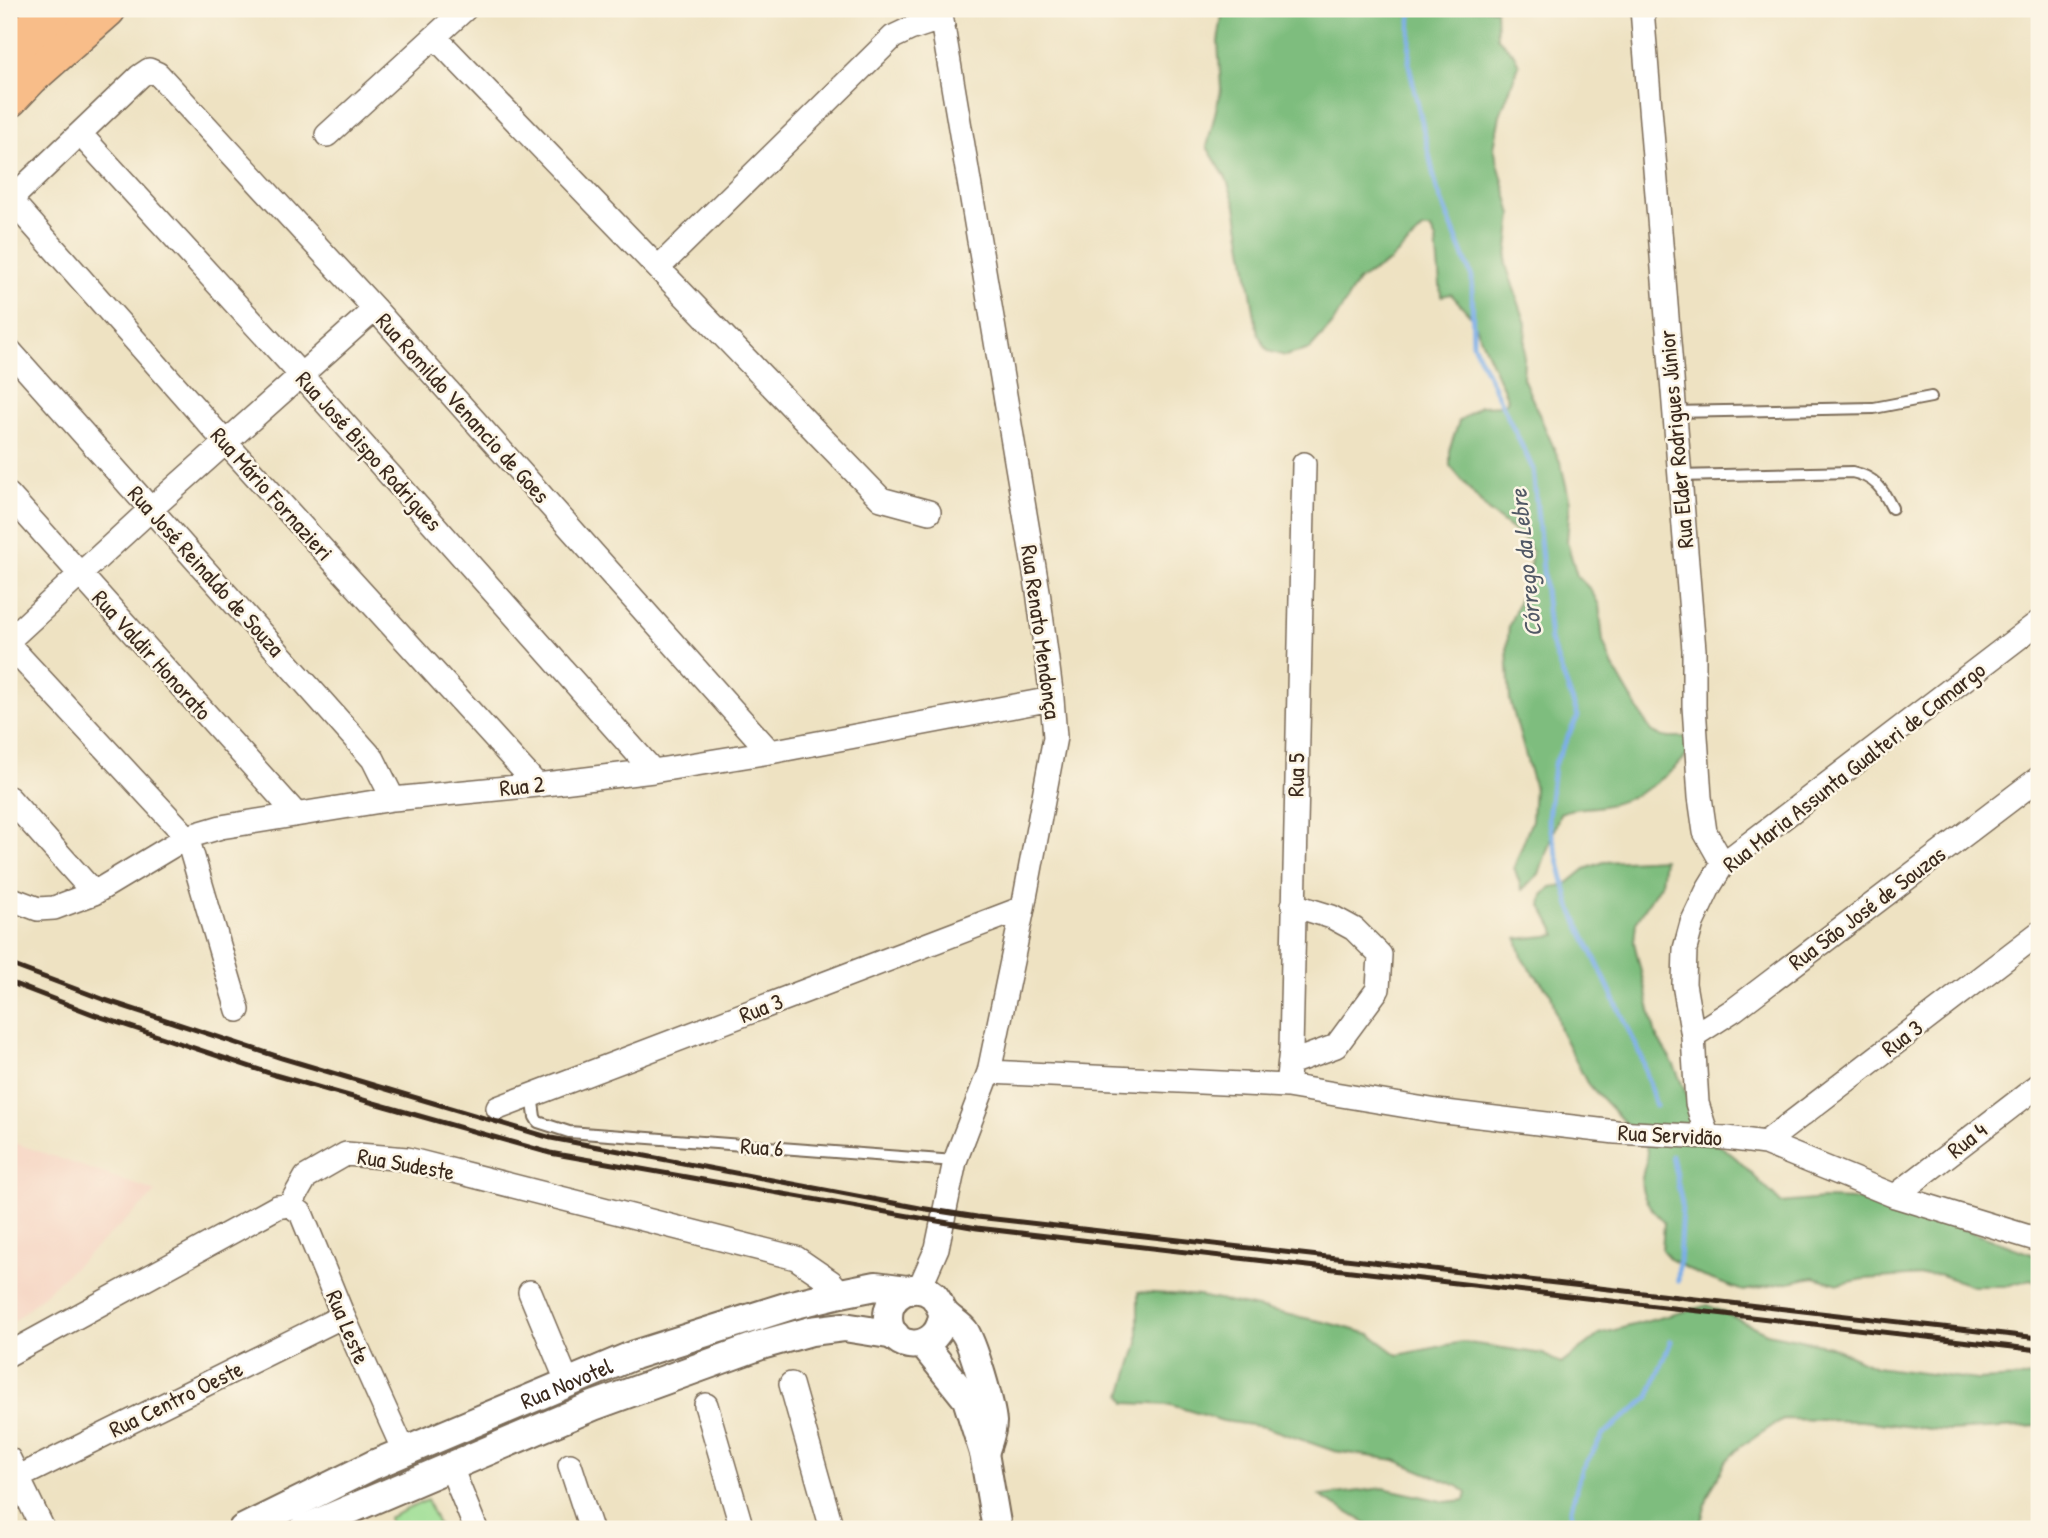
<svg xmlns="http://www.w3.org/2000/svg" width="2048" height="1538" viewBox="0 0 2048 1538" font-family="'Patrick Hand',sans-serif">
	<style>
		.built { fill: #f5d3c1 }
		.green { fill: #9ede94; stroke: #6c8459; stroke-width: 2 }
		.forest { fill: #7ebd7e; stroke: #5c744e; stroke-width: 2 }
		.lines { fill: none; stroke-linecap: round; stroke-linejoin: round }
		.stream { stroke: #7baee8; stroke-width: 5 }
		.service-casing { stroke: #7a6a57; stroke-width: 14 }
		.minor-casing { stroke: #7a6a57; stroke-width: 26 }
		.tertiary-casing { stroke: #7a6a57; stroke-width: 32 }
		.trunk-casing { stroke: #7a6a57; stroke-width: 40 }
		.motorway-casing { stroke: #7a6a57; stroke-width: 42 }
		.service { stroke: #fff; stroke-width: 10 }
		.minor { stroke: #fff; stroke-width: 23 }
		.tertiary { stroke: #fff; stroke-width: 28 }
		.trunk { stroke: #f8bd89; stroke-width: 37 }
		.motorway { stroke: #f8bd89; stroke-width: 38 }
		.rail { stroke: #3b2a1e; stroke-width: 5 }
		.labels { text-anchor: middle; stroke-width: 5; stroke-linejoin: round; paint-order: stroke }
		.street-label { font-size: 23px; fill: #3b2a1e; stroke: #fcf5e5 }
		.water-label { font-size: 24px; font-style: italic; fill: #515865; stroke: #fcf5e5 }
	</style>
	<rect width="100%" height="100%" fill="#fcf5e5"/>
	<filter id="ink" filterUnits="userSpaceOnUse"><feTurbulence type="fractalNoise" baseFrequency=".0143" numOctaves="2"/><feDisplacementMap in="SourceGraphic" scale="14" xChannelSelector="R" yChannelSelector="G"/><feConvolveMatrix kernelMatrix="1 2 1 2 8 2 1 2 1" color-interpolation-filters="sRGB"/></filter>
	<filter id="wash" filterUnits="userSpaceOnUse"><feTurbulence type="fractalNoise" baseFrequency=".00686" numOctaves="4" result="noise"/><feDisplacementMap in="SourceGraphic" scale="28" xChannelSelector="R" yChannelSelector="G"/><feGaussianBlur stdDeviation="1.57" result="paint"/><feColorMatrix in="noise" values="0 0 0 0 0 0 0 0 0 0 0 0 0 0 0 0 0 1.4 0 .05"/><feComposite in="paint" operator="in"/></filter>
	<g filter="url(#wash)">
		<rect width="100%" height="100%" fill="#eee2c2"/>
		<!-- built -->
		<path class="built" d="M 9,1141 L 157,1192 L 9,1326 Z"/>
		<!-- green -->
		<path class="green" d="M 427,1500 L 440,1529 L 393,1529 L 388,1518 Z"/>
		<!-- forest -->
		<path class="forest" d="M 1223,9 L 1496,9 L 1497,37 L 1513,53 L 1519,65 L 1500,115 L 1494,148 L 1512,215 L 1506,265 L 1526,324 L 1523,378 L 1561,464 L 1570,502 L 1567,542 L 1577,576 L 1591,590 L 1599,605 L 1603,641 L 1613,667 L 1651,731 L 1663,737 L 1686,737 L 1693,747 C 1675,774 1635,801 1603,806 C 1588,809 1575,806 1560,813 L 1539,874 L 1522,890 L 1514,867 L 1532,820 L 1534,785 L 1510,700 L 1507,648 L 1509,626 L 1528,577 L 1532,552 L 1527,541 L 1487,510 L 1450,466 L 1450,448 L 1459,421 L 1480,406 L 1504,405 L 1508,399 L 1470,315 L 1451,294 L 1441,296 L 1436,240 L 1430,229 L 1423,229 L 1390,261 L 1358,281 L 1332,325 L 1310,349 L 1285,356 L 1268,351 L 1258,334 L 1236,206 L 1226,178 L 1207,147 L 1221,89 L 1218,42 Z
			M 1664,859 L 1661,883 L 1636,922 L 1634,942 L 1656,1036 L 1674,1065 L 1702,1131 L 1736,1158 L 1781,1203 L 1823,1199 L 1858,1200 L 1958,1227 L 2039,1257 L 2039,1299 L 2036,1283 L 2031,1279 L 2006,1286 L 1973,1286 L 1938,1274 L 1864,1279 L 1839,1284 L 1814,1277 L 1743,1291 L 1699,1275 L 1670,1259 L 1662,1250 L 1664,1223 C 1653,1210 1639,1198 1642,1178 C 1644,1165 1649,1159 1646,1145 L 1587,1083 L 1560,1030 L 1551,994 L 1523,960 L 1517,939 L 1557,935 L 1541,905 L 1543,895 L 1551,887 L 1565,885 L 1585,869 L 1604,862 Z
			M 1138,1292 L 1199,1296 L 1324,1322 L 1370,1334 L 1398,1355 L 1462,1342 L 1543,1354 L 1561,1364 L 1600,1334 L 1708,1305 L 1767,1333 L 1830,1346 L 1875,1367 L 1978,1380 L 2039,1377 L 2039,1426 L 1948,1431 L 1862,1421 L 1783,1419 L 1740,1447 L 1725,1462 L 1708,1496 L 1699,1529 L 1376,1529 L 1320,1496 L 1383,1488 L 1446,1502 L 1465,1500 L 1467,1493 L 1458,1486 L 1395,1460 L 1334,1451 L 1265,1427 L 1223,1421 L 1171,1405 L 1126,1403 L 1122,1395 L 1138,1343 Z"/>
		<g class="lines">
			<!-- stream -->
			<path class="stream" d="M 1411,9 L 1409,65 L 1437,190 L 1472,277 L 1473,344 L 1533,469 L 1550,640 L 1578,716 L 1554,765 L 1548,819 L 1570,906 L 1641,1056 L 1656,1106
				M 1672,1156 L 1682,1204 L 1678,1281
				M 1571,1529 L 1571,1508 L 1582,1469 L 1603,1435 L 1649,1397 L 1671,1341"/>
		</g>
	</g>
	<g filter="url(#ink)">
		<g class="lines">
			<!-- service casing -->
			<g class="service-casing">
				<path id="service" d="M 1673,412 L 1874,408 L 1931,397
					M 1678,476 L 1852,472 C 1875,477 1882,488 1892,508
					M 532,1095 L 535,1117 L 538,1122 L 569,1132 L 955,1161"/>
			</g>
			<!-- minor casing -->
			<g class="minor-casing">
				<path id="minor" d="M 1642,9 L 1694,650 L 1694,706 L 1700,797 L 1705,832 L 1723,864
					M 435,37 L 881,499 L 929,512
					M 81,135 L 301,375 L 653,771
					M 327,135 L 465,9
					M 11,200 L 225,442 L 537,785
					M 9,201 L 140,76 L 149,70 L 158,74 L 375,309 L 770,752
					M 658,268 L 893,37 L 910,29 L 940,19
					M 9,350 L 373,759 L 393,799
					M 9,495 L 296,814
					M 9,640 L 151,509 L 375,309
					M 9,645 L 187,837 L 238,1010
					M 9,798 L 94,893
					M 9,898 L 38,909 L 54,908 L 94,893 L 187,837 L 221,827 L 393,799 L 537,785 L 653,771 L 770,752 L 1052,699
					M 1693,1036 L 1735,1009 L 2039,778
					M 1290,1063 L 1336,1046 L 1378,989 L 1380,955 L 1354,929 L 1332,917 L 1293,905
					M 989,1072 L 1287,1086 L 1437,1111 L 1555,1125 L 1616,1132 L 1727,1138 L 1765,1143 L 1895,1196 L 2039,1240
					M 1287,1086 L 1291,1050 L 1304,464
					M 498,1108 L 1023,908
					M 1707,1136 L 1697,1103 L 1693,1036 L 1684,984 L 1685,949 L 1692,923 L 1709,887 L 1723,864 L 2039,622
					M 1765,1143 L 2039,933
					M 1895,1196 L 2039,1085
					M 290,1205 L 306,1177 L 346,1154 L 407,1159 L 796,1258 L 831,1282 L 841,1293
					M 290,1205 L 301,1213 L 343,1316 L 404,1451
					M 919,1289 L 937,1248 L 955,1161 L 989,1072 L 1023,908 L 1055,737 L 1052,699 L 1038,591 L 940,9
					M 530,1292 L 567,1381
					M 9,1354 L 277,1207 L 290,1205
					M 791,1384 L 832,1529
					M 706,1405 L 742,1529
					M 9,1459 L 43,1529
					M 450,1465 L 476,1529
					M 570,1465 L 591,1529
					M 9,1482 L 343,1316"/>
			</g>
			<!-- tertiary casing -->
			<g class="tertiary-casing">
				<g id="tertiary">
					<path d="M 943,1313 C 942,1353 889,1355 888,1318 C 887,1294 915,1280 933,1295 C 939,1301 940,1308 944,1313 C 949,1320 959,1324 964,1331 C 973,1343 991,1407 992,1422 C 992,1432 987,1444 984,1453"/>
					<path d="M 923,1344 L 967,1399 L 984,1453 L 997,1529"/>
					<path id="s1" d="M 243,1529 L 373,1465 L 634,1355 L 792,1305 L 841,1293 L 876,1286 L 907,1290"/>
					<path d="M 304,1529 L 593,1406 L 761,1345 L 811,1331 L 844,1327 L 895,1335"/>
				</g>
			</g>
			<!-- trunk casing -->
			<g class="trunk-casing">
				<path id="trunk" d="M 9,99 L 30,77 L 107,9"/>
			</g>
			<!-- motorway casing -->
			<g class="motorway-casing">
				<path id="motorway" d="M 9,49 L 55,9"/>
			</g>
			<!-- service -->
			<use href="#service" class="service"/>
			<!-- minor -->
			<use href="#minor" class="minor"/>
			<!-- tertiary -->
			<use href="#tertiary" class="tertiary"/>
			<!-- trunk -->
			<use href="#trunk" class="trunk"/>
			<!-- motorway -->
			<use href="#motorway" class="motorway"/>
			<!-- rail -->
			<path class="rail" d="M 9,964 L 105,1000 L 282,1058 L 551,1138 L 920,1208 L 977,1217 L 2039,1338
				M 9,982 L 95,1015 L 275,1075 L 550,1153 L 977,1228 L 2039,1350"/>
		</g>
	</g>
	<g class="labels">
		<!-- street labels -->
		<g class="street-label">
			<text transform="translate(463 408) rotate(48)" y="8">Rua Romildo Venancio de Goes</text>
			<text transform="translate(1676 439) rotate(-95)" y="8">Rua Elder Rodrigues Júnior</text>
			<text transform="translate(369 451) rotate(48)" y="8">Rua José Bispo Rodrigues</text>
			<text transform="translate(272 494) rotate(48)" y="8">Rua Mário Fornazieri</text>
			<text transform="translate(206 571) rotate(48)" y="8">Rua José Reinaldo de Souza</text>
			<text transform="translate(1041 632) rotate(82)" y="8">Rua Renato Mendonça</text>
			<text transform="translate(152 655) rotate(48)" y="8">Rua Valdir Honorato</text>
			<text transform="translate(1854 767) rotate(-38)" y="8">Rua Maria Assunta Gualteri de Camargo</text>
			<text transform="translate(1296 775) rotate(-89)" y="8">Rua 5</text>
			<text transform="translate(522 786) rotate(-6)" y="8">Rua 2</text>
			<text transform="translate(1867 908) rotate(-37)" y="8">Rua São José de Souzas</text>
			<text transform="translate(761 1008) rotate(-21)" y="8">Rua 3</text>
			<text transform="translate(1902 1038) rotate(-37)" y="8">Rua 3</text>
			<text transform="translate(1670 1135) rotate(3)" y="8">Rua Servidão</text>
			<text transform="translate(1967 1140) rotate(-38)" y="8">Rua 4</text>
			<text transform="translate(762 1147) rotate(4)" y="8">Rua 6</text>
			<text transform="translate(406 1164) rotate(10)" y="8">Rua Sudeste</text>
			<text transform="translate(348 1327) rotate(67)" y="8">Rua Leste</text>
			<text dy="8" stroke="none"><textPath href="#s1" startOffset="355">Rua Novotel</textPath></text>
			<text transform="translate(176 1399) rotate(-26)" y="8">Rua Centro Oeste</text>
		</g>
		<!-- water labels -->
		<g class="water-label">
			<text transform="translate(1526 563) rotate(-96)" y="8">Córrego da Lebre</text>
		</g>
	</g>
	<!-- margin -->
	<rect width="2048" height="1538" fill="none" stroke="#fcf5e5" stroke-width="35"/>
</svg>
